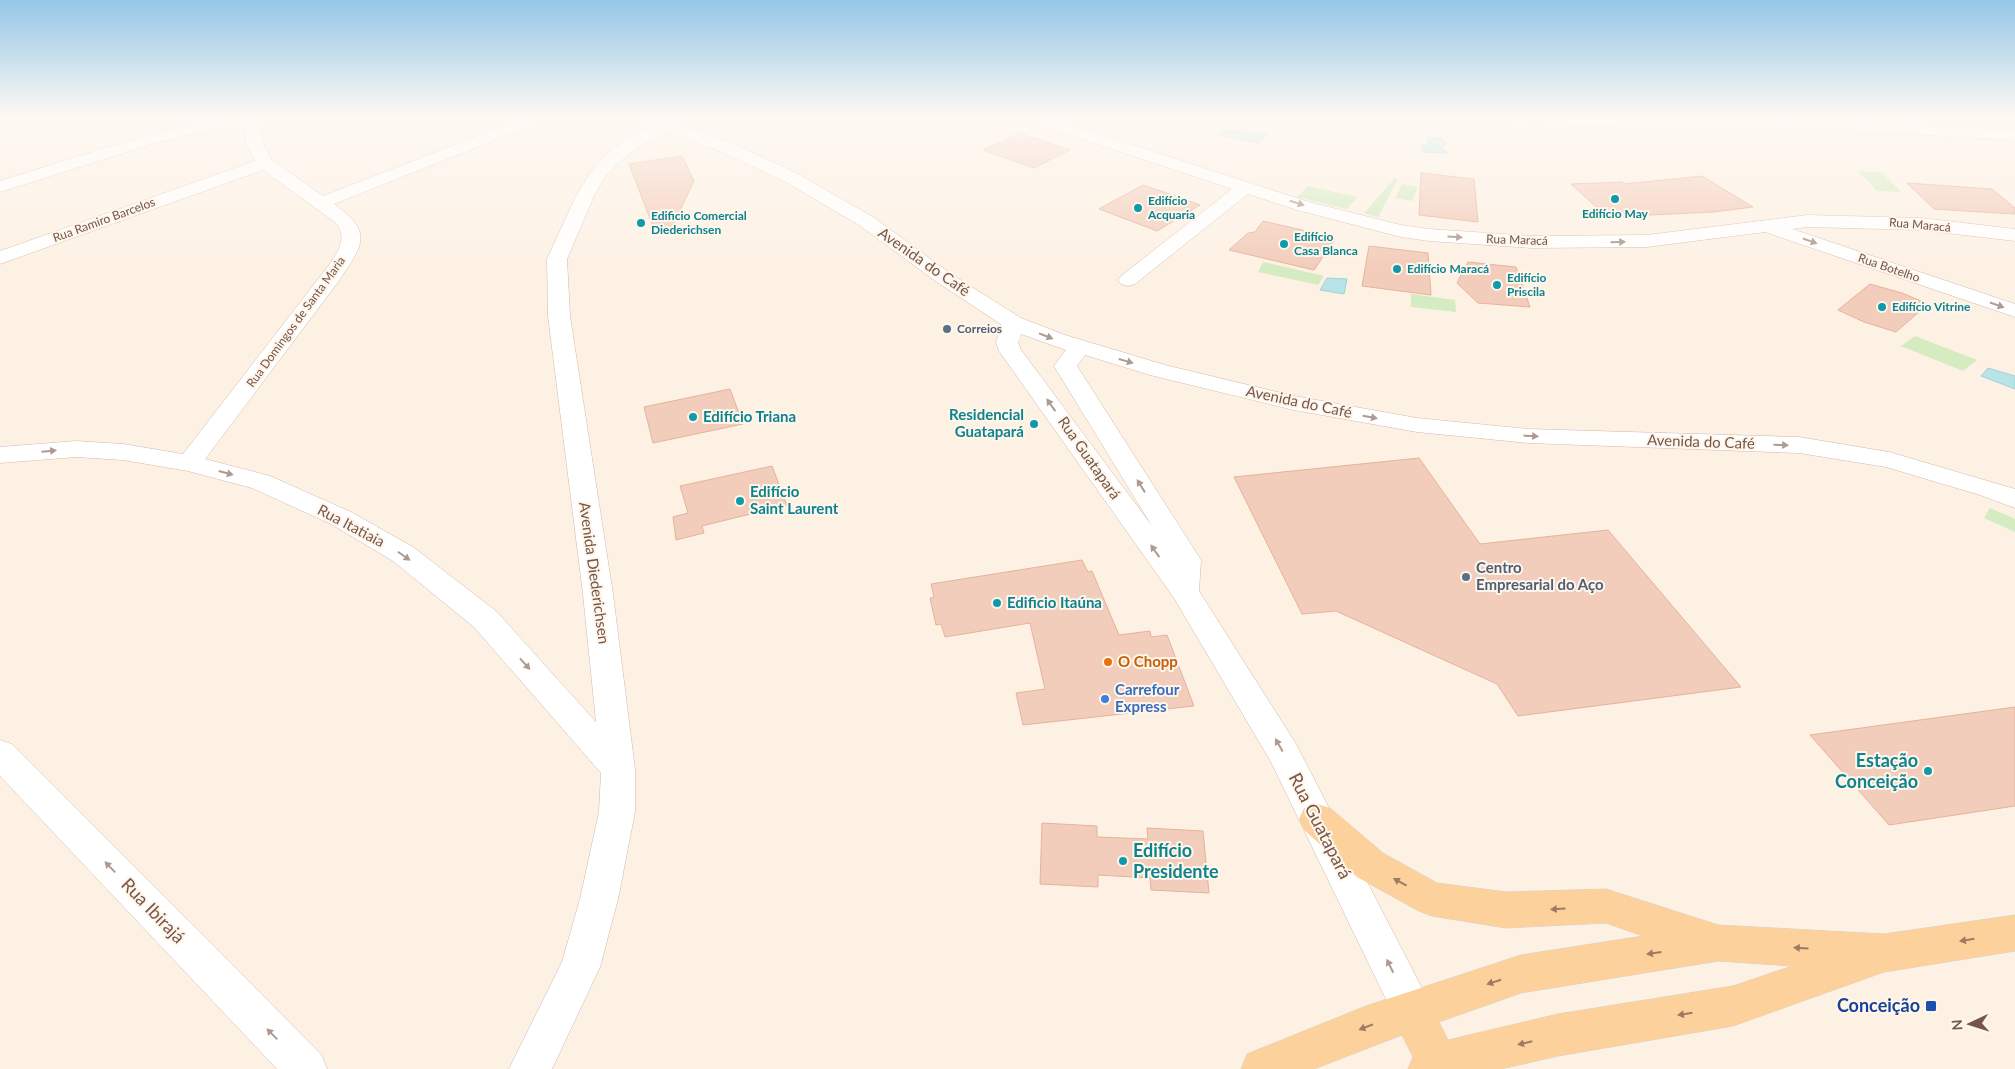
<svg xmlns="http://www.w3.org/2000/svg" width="2015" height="1069" viewBox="0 0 2015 1069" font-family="Lato,sans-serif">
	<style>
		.green { fill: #d5ebc2 }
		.water { fill: #b8e3e7; stroke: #9ed4d9 }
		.building { fill: #f3cdbb; stroke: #e6b29b }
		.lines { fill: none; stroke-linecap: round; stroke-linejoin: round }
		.minor-casing { stroke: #d1baad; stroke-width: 1 }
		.major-casing { stroke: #d9d0cc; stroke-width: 1 }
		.minor { fill: #fff; fill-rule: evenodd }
		.major { fill: #fdd19b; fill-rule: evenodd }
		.oneway { fill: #ad9a92 }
		.oneway2 { fill: #9e7b62 }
		.culture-dot { fill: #0f9aa8; stroke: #fff6eb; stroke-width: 2 }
		.service-dot { fill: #5c6f8a; stroke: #fff6eb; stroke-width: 2 }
		.food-dot { fill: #e8710a; stroke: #fff6eb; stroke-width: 2 }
		.shop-dot { fill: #3f7fe0; stroke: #fff6eb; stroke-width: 2 }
		.transit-dot { fill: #1a4fb4; stroke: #fff6eb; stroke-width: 2 }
		.labels { text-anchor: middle; stroke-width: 4; stroke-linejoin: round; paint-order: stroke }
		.far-culture-label { font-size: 12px; font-weight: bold; fill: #0d838f; stroke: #fff6eb; text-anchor: start }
		.far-street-label { font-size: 12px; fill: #765649; stroke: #fff6eb }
		.far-service-label { font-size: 12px; font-weight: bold; fill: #4e5e75; stroke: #fff6eb; text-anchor: start }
		.street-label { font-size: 15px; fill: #765649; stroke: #fff6eb }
		.culture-label { font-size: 15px; font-weight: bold; fill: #0d838f; stroke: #fff6eb; text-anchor: start }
		.service-label { font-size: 15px; font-weight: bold; fill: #4e5e75; stroke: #fff6eb; text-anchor: start }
		.food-label { font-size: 15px; font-weight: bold; fill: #c56008; stroke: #fff6eb; text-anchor: start }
		.shop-label { font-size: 15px; font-weight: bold; fill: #366cbe; stroke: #fff6eb; text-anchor: start }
		.near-culture-label { font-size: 18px; font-weight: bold; fill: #0d838f; stroke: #fff6eb; text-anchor: end }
		.near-street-label { font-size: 18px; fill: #765649; stroke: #fff6eb }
		.near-transit-label { font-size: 18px; font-weight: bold; fill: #164399; stroke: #fff6eb; text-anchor: end }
	</style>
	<rect width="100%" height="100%" fill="#fdf1e4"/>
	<!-- green -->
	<path class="green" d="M 1858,171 L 1881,172 L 1901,192 L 1877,191 Z
		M 1395,178 L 1398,179 L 1378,217 L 1364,213 Z
		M 1402,184 L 1418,187 L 1412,201 L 1395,198 Z
		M 1308,186 L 1357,197 L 1347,209 L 1297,197 Z
		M 1263,262 L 1324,276 L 1318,285 L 1258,272 Z
		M 1411,294 L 1455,300 L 1456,312 L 1411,307 Z
		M 1915,336 L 1977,360 L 1963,371 L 1901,346 Z
		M 1990,508 L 2015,519 L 2015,532 L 1984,518 Z"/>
	<!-- water -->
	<path class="water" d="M 1244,130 L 1267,135 L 1258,143 L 1217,134 L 1225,131 Z
		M 1427,138 L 1442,139 L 1446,144 L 1441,147 L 1448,153 L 1423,152 L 1421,146 L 1429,144 Z
		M 1327,278 L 1347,279 L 1344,294 L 1320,290 Z
		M 1988,368 L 2015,376 L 2015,389 L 1981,376 Z"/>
	<!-- building -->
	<path class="building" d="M 1020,133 L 1070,150 L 1034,168 L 983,150 Z
		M 682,156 L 694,181 L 671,229 L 654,229 L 629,164 Z
		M 1421,173 L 1474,179 L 1478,222 L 1419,215 Z
		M 1702,176 L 1753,207 L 1714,212 L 1607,217 L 1571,184 L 1622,182 L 1624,184 Z
		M 1907,183 L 1992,189 L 2015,208 L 2015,214 L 1934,209 Z
		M 1143,185 L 1164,192 L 1200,205 L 1157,231 L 1099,209 Z
		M 1263,221 L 1315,233 L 1335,239 L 1314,270 L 1229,250 L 1248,233 L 1255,232 Z
		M 1369,246 L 1428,253 L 1431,295 L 1362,286 Z
		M 1468,262 L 1516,267 L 1530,307 L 1478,303 L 1457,283 Z
		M 1870,284 L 1902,293 L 1928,304 L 1896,332 L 1864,322 L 1838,310 Z
		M 730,389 L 743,424 L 653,443 L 644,407 Z
		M 1419,458 L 1480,544 L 1608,530 L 1741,687 L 1518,716 L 1497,684 L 1336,611 L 1302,614 L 1234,477 Z
		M 772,466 L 787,505 L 702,526 L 704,533 L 676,540 L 673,517 L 688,513 L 680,486 Z
		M 1082,560 L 1088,572 L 1092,571 L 1119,635 L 1150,631 L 1151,637 L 1167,635 L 1194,706 L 1023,725 L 1016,693 L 1045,689 L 1030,623 L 945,637 L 941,624 L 936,625 L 930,598 L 934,597 L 931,584 Z
		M 2015,707 L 2015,806 L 1889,825 L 1810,735 Z
		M 1042,823 L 1097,826 L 1097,837 L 1148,839 L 1147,828 L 1203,831 L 1209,893 L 1151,890 L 1150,878 L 1098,875 L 1098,887 L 1040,884 Z"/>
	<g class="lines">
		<!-- minor casing -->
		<g class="minor-casing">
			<path id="minor" d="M 232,118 L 260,118 L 262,142 L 272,160 L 323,196 L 524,118 L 545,118 L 543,121 L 334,204 C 375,233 362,246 338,282 L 205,459 L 270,476 L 351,512 L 413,547 L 496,611 L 596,722 L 583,594 L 548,316 L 547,259 L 576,196 L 591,172 L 607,154 L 626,139 L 651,127 L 633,121 L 631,118 C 642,118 652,119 662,120 C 667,120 672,117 679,119 L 681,122 L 679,125 L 734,144 L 796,173 L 873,217 L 951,274 L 1021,318 L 1065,335 L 1165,365 L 1294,396 L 1417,418 L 1528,429 L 1799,437 L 1889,452 L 2015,489 L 2015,508 L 1980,495 L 1886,467 L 1799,453 L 1528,443 L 1417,432 L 1294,410 L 1150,375 L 1085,355 L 1077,366 L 1201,560 L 1199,591 L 1296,744 L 1426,996 L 1432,1010 L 1426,1024 L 1412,1030 L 1398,1024 L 1271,762 L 1174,598 L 999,351 L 996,342 L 1002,325 L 937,282 L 859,225 L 784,181 L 722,152 L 667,132 L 638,147 L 619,162 L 604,178 L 594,196 L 567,259 L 570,316 L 613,594 L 635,769 L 635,812 L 618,899 L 600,967 L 552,1069 L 509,1069 L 562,962 L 580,899 L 599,812 L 601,773 L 474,627 L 393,561 L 331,524 L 252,488 L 188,471 L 123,460 L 76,457 L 0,463 L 0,447 L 76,441 L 123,444 L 183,454 L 329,265 C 338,251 348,238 336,223 L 263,170 L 0,264 L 0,251 L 255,161 L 246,142 L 245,125 L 187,135 L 162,141 L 0,192 L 0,181 C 77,157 152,131 232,118 ZM 1021,334 L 1066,350 L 1054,366 L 1152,526 L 1021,350 L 1018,342 Z
				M 1026,118 L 1049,118 L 1309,202 L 1401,225 L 1429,229 L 1532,236 L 1647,235 L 1808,215 L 1921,218 L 2015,229 L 2015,241 L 1921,230 L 1808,227 L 1792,229 L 2015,304 L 2015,317 L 1765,232 L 1647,247 L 1532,248 L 1429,241 L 1401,237 L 1297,210 L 1248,194 L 1135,284 L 1128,286 L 1121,284 L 1118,280 L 1121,276 L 1232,189 L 1028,121 Z
				M 1456,118 L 1796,118 L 2015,130 L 2015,140 L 1789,127 L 1562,126 L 1464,123 L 1458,121 Z
				M 0,740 L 12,744 L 321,1054 L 327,1069 L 277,1069 L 0,776 Z"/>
		</g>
		<!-- major casing -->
		<g class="major-casing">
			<path id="major" d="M 1317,804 L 1330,808 L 1383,853 L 1437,883 L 1506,892 L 1606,889 L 1718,925 L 1884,934 L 2015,915 L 2015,951 L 1884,972 L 1733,1026 L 1558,1056 L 1501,1069 L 1408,1069 L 1413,1057 L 1402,1035 L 1314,1069 L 1241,1069 L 1247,1054 L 1366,1006 L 1521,955 L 1643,936 L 1606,923 L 1506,928 L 1432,916 L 1419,911 L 1357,877 L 1304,830 L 1299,819 L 1304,808 ZM 1719,961 L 1792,966 L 1733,986 L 1558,1014 L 1448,1040 L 1439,1022 L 1521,993 Z"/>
		</g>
		<!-- minor -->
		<use href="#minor" class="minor"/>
		<!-- major -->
		<use href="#major" class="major"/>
	</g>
	<!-- one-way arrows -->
	<defs><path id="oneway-solid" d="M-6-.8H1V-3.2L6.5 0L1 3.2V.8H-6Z" transform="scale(1.25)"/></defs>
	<g class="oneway">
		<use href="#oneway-solid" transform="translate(1297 203) rotate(17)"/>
		<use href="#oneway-solid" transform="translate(1455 237) rotate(4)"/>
		<use href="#oneway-solid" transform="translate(1810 241) rotate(19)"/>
		<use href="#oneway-solid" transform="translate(1618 242) rotate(-2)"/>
		<use href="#oneway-solid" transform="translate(1997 305) rotate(19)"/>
		<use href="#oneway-solid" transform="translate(1046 336) rotate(21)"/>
		<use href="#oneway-solid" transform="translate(1126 361) rotate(16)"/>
		<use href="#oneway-solid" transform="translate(1051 405) rotate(-125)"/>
		<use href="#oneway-solid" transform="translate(1370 417) rotate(10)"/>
		<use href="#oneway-solid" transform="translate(1531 436) rotate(3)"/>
		<use href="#oneway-solid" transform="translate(1781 445) rotate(2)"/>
		<use href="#oneway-solid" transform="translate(49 451) rotate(-5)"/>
		<use href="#oneway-solid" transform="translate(226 473) rotate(15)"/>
		<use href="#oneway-solid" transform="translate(1141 486) rotate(-122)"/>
		<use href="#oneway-solid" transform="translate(1155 551) rotate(-125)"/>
		<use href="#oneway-solid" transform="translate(404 556) rotate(35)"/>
		<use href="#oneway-solid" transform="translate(525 664) rotate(48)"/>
		<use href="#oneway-solid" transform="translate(1279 745) rotate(-120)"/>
		<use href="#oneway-solid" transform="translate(110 867) rotate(-134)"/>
		<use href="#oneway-solid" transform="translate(1390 966) rotate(-116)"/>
		<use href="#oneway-solid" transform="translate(272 1034) rotate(-134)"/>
	</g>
	<g class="oneway2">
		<use href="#oneway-solid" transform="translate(1400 882) rotate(-151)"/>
		<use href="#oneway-solid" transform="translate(1558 909) rotate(176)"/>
		<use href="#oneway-solid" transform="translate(1967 940) rotate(171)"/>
		<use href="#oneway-solid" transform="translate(1801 948) rotate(-177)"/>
		<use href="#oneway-solid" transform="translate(1654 953) rotate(172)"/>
		<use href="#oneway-solid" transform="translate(1494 982) rotate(162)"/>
		<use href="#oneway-solid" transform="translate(1685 1014) rotate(171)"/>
		<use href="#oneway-solid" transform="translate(1366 1027) rotate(159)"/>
		<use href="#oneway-solid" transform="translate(1525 1043) rotate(167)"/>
	</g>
	<!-- sky -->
	<linearGradient id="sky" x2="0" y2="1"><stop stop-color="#95c7e8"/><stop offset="0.44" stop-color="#fef9f3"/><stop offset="1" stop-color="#fef9f3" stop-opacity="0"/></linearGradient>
	<rect width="2015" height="267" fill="url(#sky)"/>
	<!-- markers -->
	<g class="culture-dot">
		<circle cx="1615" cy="199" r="5"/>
		<circle cx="1138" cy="208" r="5"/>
		<circle cx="641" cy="223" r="5"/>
		<circle cx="1284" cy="244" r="5"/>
		<circle cx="1397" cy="269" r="5"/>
		<circle cx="1497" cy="285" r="5"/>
		<circle cx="1882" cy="307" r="5"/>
		<circle cx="693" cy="417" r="5"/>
		<circle cx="1034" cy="424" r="5"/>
		<circle cx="740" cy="501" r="5"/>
		<circle cx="997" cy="603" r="5"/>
		<circle cx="1928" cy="771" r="5"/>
		<circle cx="1123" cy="861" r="5"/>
	</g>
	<g class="service-dot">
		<circle cx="947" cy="329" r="5"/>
		<circle cx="1466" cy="577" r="5"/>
	</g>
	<circle class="food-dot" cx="1108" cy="662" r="5"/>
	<circle class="shop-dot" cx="1105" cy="699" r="5"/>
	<rect class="transit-dot" x="1925" y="1000" width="12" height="12" rx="2.5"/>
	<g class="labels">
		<!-- far-culture labels -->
		<g class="far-culture-label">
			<text x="1148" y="205">Edifício<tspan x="1148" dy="14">Acquaria</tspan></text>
			<text x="1615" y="218" text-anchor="middle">Edifício May</text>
			<text x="651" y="220">Edificio Comercial<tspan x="651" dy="14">Diederichsen</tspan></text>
			<text x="1294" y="241">Edifício<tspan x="1294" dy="14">Casa Blanca</tspan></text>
			<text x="1407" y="273">Edifício Maracá</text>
			<text x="1507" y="282">Edifício<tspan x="1507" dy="14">Priscila</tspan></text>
			<text x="1892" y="311">Edifício Vitrine</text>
		</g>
		<!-- far-street labels -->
		<g class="far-street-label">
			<text transform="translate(104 220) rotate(-20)" y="4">Rua Ramiro Barcelos</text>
			<text transform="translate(1920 225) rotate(5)" y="4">Rua Maracá</text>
			<text transform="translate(1517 240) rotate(2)" y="4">Rua Maracá</text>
			<text transform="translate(1889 268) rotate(19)" y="4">Rua Botelho</text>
			<text transform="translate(296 322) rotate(-54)" y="4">Rua Domingos de Santa Maria</text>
		</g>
		<!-- far-service labels -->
		<g class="far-service-label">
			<text x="957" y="333">Correios</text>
		</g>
		<!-- street labels -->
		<g class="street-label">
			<text transform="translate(924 262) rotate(35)" y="5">Avenida do Café</text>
			<text transform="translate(1299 402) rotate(12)" y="5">Avenida do Café</text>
			<text transform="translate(1701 442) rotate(2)" y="5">Avenida do Café</text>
			<text transform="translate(1089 458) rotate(55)" y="5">Rua Guatapará</text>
			<text transform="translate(351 526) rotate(28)" y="5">Rua Itatiaia</text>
			<text transform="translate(594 573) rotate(82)" y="5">Avenida Diederichsen</text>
		</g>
		<!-- culture labels -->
		<g class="culture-label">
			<text x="1024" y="420" text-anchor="end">Residencial<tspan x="1024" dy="17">Guatapará</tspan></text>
			<text x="703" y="422">Edifício Triana</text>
			<text x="750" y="497">Edifício<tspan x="750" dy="17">Saint Laurent</tspan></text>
			<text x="1007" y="608">Edificio Itaúna</text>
		</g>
		<!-- service labels -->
		<g class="service-label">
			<text x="1476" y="573">Centro<tspan x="1476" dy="17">Empresarial do Aço</tspan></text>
		</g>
		<!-- food labels -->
		<g class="food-label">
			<text x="1118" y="667">O Chopp</text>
		</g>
		<!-- shop labels -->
		<g class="shop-label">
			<text x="1115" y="695">Carrefour<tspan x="1115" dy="17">Express</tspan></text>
		</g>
		<!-- near-culture labels -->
		<g class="near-culture-label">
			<text x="1918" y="767">Estação<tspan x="1918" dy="21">Conceição</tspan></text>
			<text x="1133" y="857" text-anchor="start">Edifício<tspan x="1133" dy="21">Presidente</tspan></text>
		</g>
		<!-- near-street labels -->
		<g class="near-street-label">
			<text transform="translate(1320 826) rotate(63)" y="6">Rua Guatapará</text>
			<text transform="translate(153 911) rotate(46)" y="6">Rua Ibirajá</text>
		</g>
		<!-- near-transit labels -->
		<g class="near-transit-label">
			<text x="1920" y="1012">Conceição</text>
		</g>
	</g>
	<!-- north arrow -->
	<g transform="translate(1970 1024) rotate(266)" stroke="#fff6eb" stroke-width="4" paint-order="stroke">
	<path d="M0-4L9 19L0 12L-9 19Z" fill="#765649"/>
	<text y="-8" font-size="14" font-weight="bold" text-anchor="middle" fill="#765649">N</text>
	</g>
</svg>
